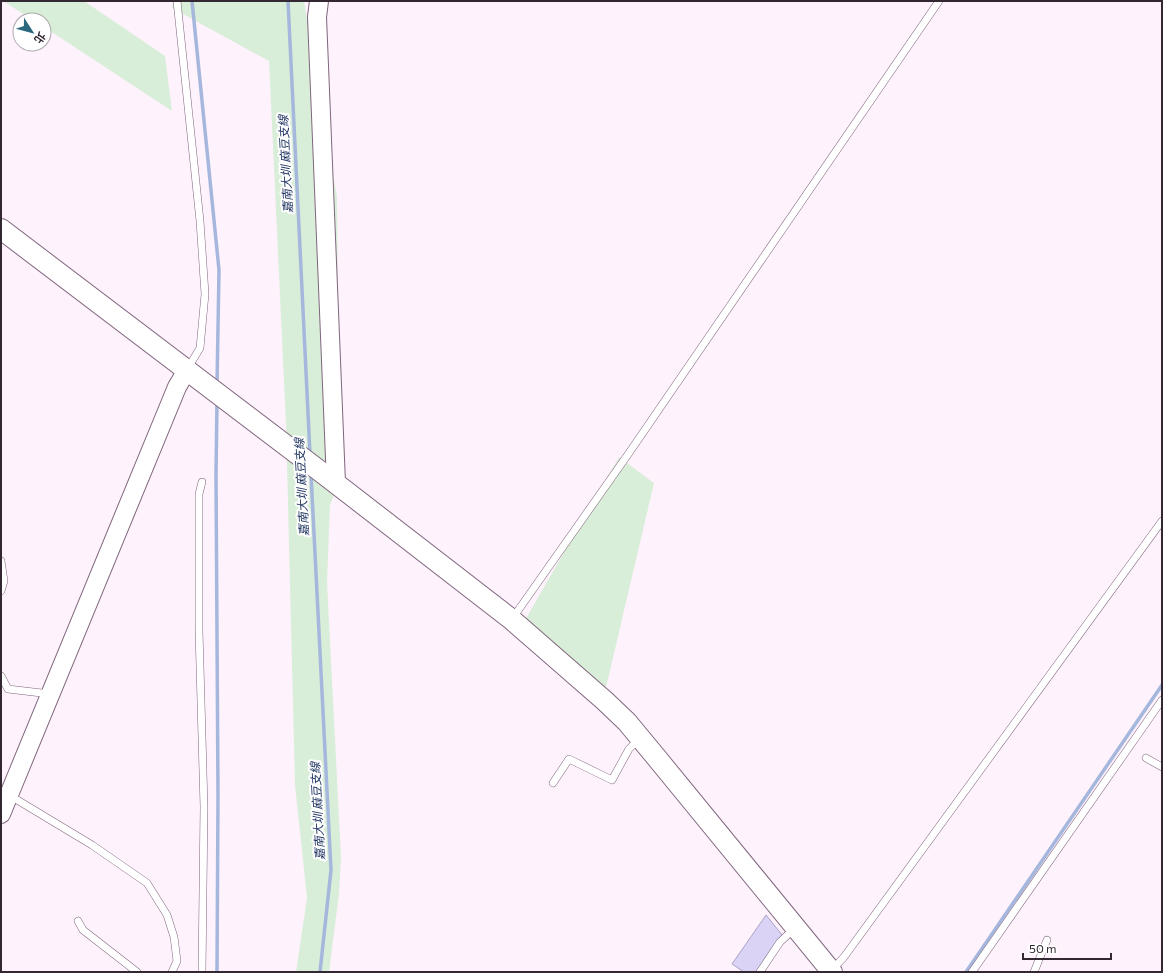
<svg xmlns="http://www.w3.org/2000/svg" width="1163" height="973" viewBox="0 0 1163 973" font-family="Commissioner,'Noto Sans TC',sans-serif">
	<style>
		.green { fill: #d9eed8 }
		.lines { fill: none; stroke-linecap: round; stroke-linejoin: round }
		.stream { stroke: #a5b7dc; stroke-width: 3.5 }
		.building { fill: #dad3f6; stroke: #aaa3c5 }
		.service-casing { stroke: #80667e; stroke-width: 8 }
		.tertiary-casing { stroke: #80667e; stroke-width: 20 }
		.secondary-casing { stroke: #80667e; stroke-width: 22 }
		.service { stroke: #fff; stroke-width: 7 }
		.tertiary { stroke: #fff; stroke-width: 18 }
		.secondary { stroke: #fff; stroke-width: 20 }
		.labels { text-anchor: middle; stroke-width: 4; stroke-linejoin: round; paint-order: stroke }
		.water-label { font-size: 12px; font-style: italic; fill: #1b305e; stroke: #fff }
	</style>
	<rect width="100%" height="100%" fill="#fef2fd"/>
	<!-- green -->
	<path class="green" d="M 3,1 L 84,1 L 165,56 L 172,111 L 44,27 L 44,20 L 33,20 Z
		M 173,1 L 304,1 L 330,160 L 337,196 L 338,302 L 345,469 L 330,505 L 327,582 L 341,857 L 339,894 L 329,972 L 296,972 L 307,898 L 295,785 L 286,424 L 269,61 L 172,8 Z
		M 619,457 L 654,483 L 604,696 L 521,627 Z"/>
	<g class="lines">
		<!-- stream -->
		<path class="stream" d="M 192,1 L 219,270 L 217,385
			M 288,1 L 310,454
			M 217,401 L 216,474 L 218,795 L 217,972
			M 311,474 L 331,870 L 320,972
			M 966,972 L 1162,685"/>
	</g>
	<!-- building -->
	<path class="building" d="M 766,915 L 783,936 L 758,972 L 744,972 L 732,964 Z"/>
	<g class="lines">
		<!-- service casing -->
		<g class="service-casing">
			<path id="service" d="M 177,1 L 200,221 L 205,294 L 200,348 L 188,368
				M 202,482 L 199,494 L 199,631 L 204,807 L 202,972
				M 1,561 L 4,581 L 1,591
				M 512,619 L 629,453 L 939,1
				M 1,676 L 8,689 L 50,694
				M 1146,758 L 1162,767
				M 553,783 L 569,759 L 612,780 L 629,749 L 640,738
				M 9,795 L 92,845 L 147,883 L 167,915 L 174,937 L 177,961 L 172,972
				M 78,921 L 83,930 L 137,972
				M 831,971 L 844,957 L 1162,521
				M 760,972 L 780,942 L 795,928
				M 972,972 L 1162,700
				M 1034,972 L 1047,940"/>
		</g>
		<!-- tertiary casing -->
		<g class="tertiary-casing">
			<path id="tertiary" d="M 319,1 L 317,17 L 336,483
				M 1,814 L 177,387 L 187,370"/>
		</g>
		<!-- secondary casing -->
		<g class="secondary-casing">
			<path id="secondary" d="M 1,229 L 325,475 L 511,619 L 605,701 L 627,722 L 656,757 L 832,972"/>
		</g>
		<!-- service -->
		<use href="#service" class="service"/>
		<!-- tertiary -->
		<use href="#tertiary" class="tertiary"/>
		<!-- secondary -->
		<use href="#secondary" class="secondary"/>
	</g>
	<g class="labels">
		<!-- water labels -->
		<g class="water-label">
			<text transform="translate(286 164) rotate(-93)" y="4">嘉南大圳 麻豆支線</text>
			<text transform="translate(302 487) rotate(-93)" y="4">嘉南大圳 麻豆支線</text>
			<text transform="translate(318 811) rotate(-93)" y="4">嘉南大圳 麻豆支線</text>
		</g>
	</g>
	<!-- border -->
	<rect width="1163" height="973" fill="none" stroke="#332832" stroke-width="4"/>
	<!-- north arrow -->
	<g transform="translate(32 32) rotate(126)"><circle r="19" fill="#ffffff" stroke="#ada9ad"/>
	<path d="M0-3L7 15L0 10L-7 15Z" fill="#2a687e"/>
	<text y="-6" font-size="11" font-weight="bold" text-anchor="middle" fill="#332832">北</text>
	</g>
	<!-- scale -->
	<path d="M1023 953v6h88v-6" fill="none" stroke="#332832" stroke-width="2"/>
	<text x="1029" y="953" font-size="12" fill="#332832" stroke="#ffffff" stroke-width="3" paint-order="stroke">50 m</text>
</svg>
